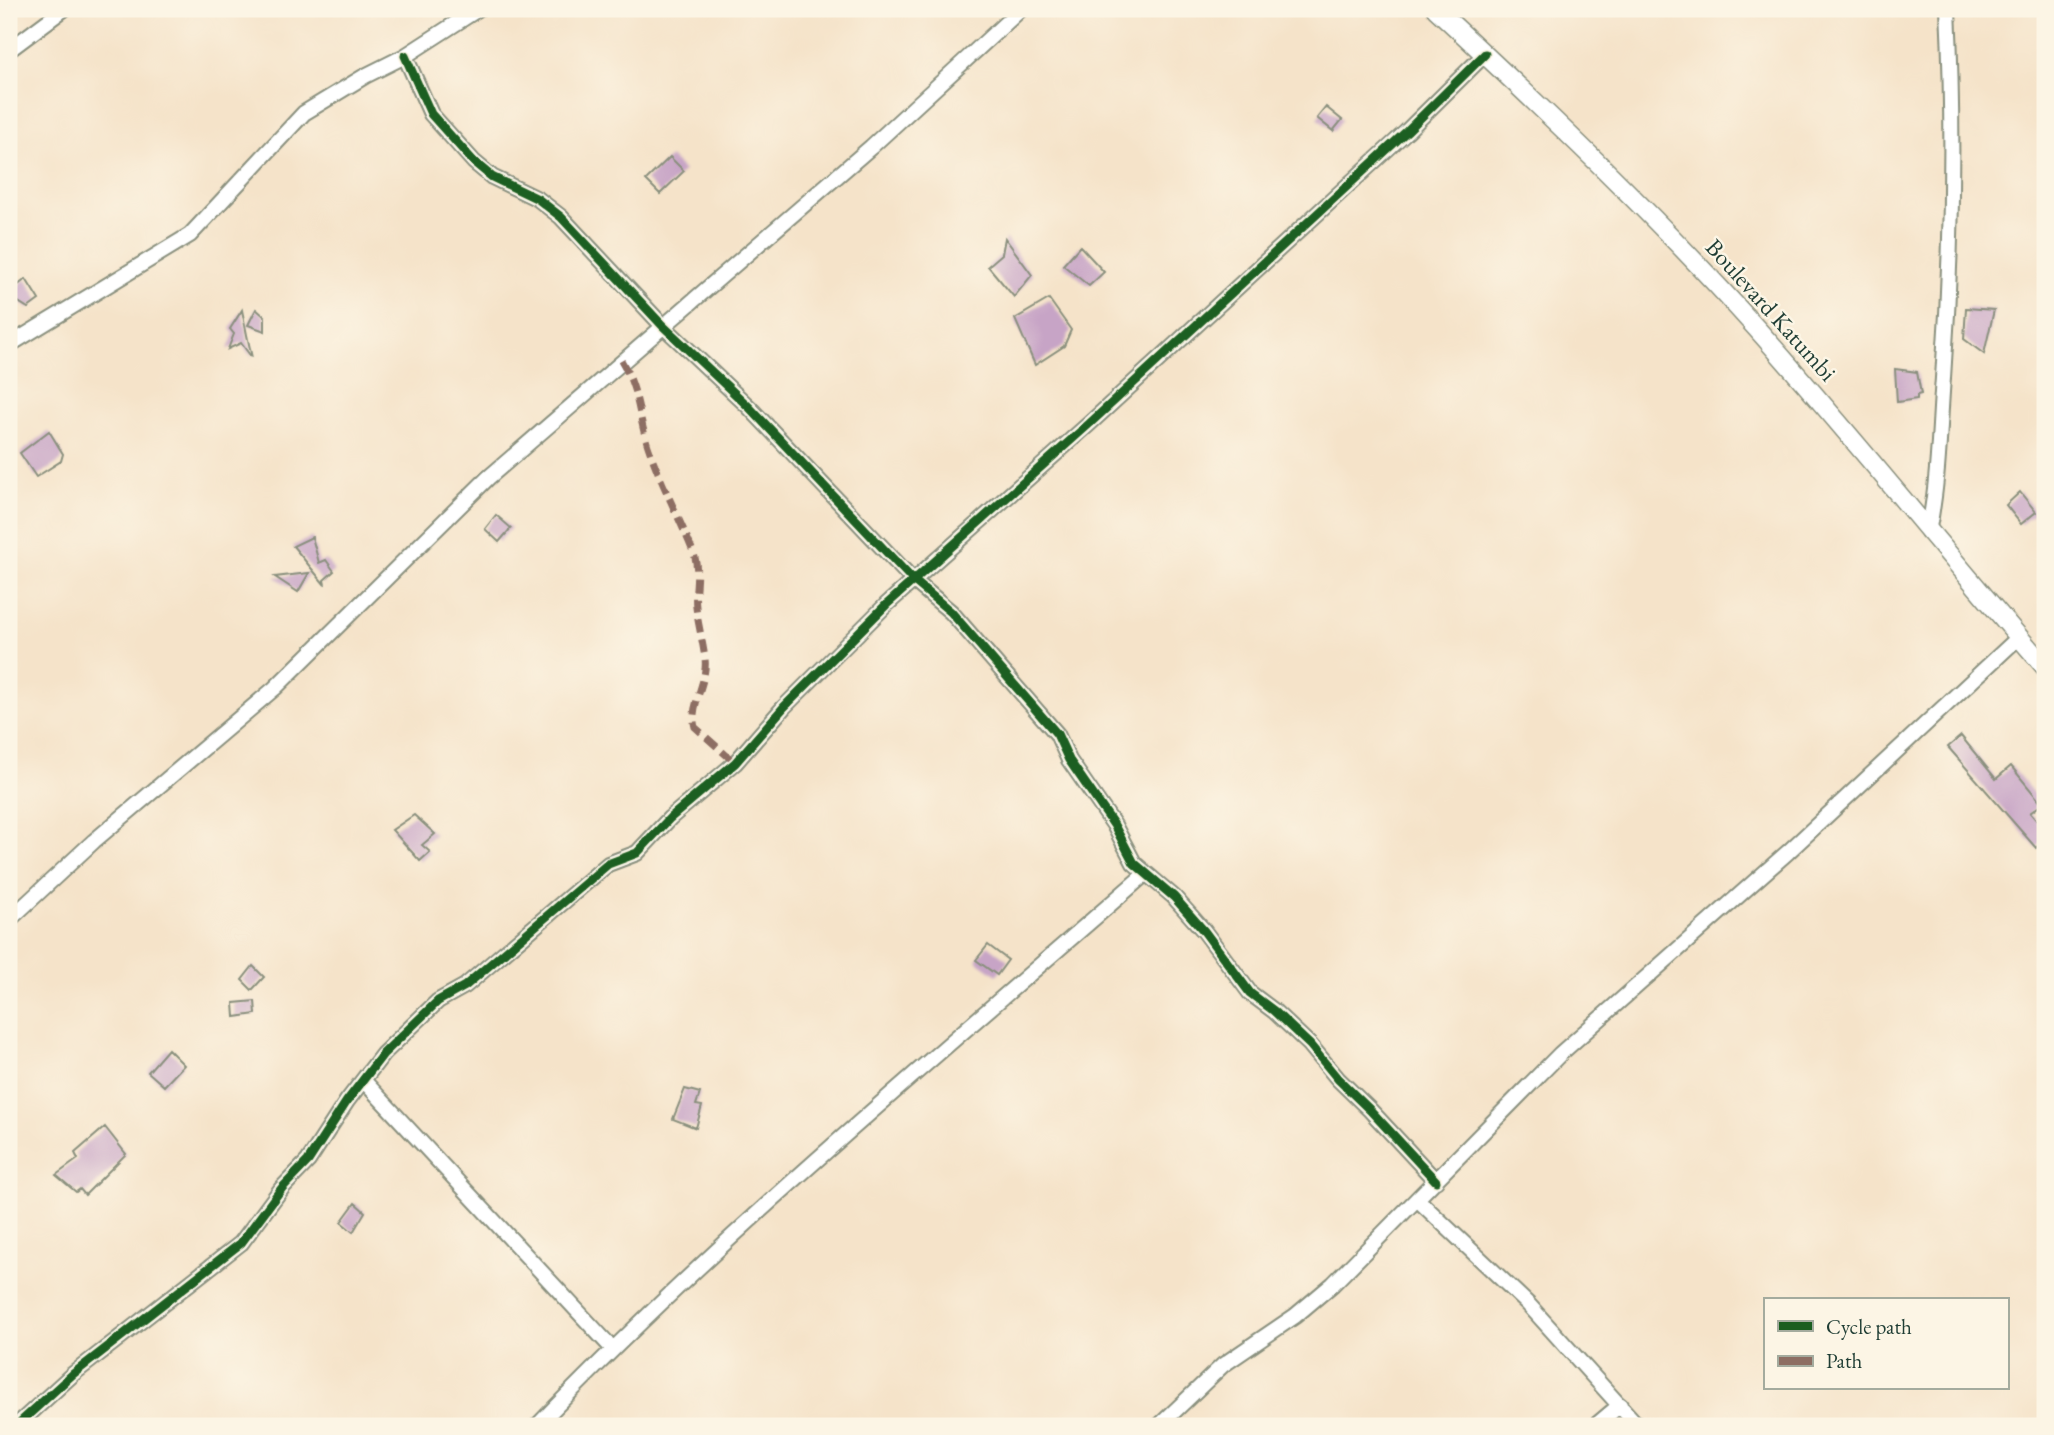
<svg xmlns="http://www.w3.org/2000/svg" width="2054" height="1435" viewBox="0 0 2054 1435" font-family="'EB Garamond',serif">
	<style>
		.building { fill: #c7a4c6 }
		.lines { fill: none; stroke-linecap: round; stroke-linejoin: round }
		.minor-casing { stroke: #8a907e; stroke-width: 18 }
		.tertiary-casing { stroke: #8a907e; stroke-width: 21 }
		.minor { stroke: #fff; stroke-width: 14 }
		.tertiary { stroke: #fff; stroke-width: 18 }
		.quiet { stroke: #8d6e63; stroke-width: 7; stroke-dasharray: 14 7; stroke-linecap: butt }
		.cycleway-casing { stroke: #fcf5e5; stroke-width: 13 }
		.cycleway { stroke: #1b5e20; stroke-width: 9 }
		.labels { text-anchor: middle; stroke-width: 5; stroke-linejoin: round; paint-order: stroke }
		.street-label { font-size: 24px; fill: #1f3d34; stroke: #fcf5e5 }
	</style>
	<rect width="100%" height="100%" fill="#fcf5e5"/>
	<filter id="ink" filterUnits="userSpaceOnUse"><feTurbulence type="fractalNoise" baseFrequency=".0143" numOctaves="2"/><feDisplacementMap in="SourceGraphic" scale="14" xChannelSelector="R" yChannelSelector="G"/><feConvolveMatrix kernelMatrix="1 2 1 2 8 2 1 2 1" color-interpolation-filters="sRGB"/></filter>
	<filter id="wash" filterUnits="userSpaceOnUse"><feTurbulence type="fractalNoise" baseFrequency=".00686" numOctaves="4" result="noise"/><feDisplacementMap in="SourceGraphic" scale="28" xChannelSelector="R" yChannelSelector="G"/><feGaussianBlur stdDeviation="1.57" result="paint"/><feColorMatrix in="noise" values="0 0 0 0 0 0 0 0 0 0 0 0 0 0 0 0 0 1.4 0 .05"/><feComposite in="paint" operator="in"/></filter>
	<g filter="url(#wash)">
		<rect width="100%" height="100%" fill="#f5e3c9"/>
		<g id="blocks">
			<!-- building -->
			<path class="building" d="M 1326,107 L 1342,120 L 1333,131 L 1317,118 Z
				M 670,157 L 684,171 L 660,194 L 646,180 Z
				M 1005,238 L 1032,275 L 1014,297 L 988,266 L 1002,254 Z
				M 1080,246 L 1104,272 L 1089,286 L 1063,265 Z
				M 26,279 L 39,300 L 28,308 L 17,301 L 13,289 Z
				M 1049,299 L 1071,330 L 1064,346 L 1035,365 L 1015,319 Z
				M 1966,308 L 1994,310 L 1984,354 L 1964,339 Z
				M 256,309 L 265,317 L 265,331 L 248,325 Z
				M 242,310 L 247,335 L 252,358 L 241,343 L 228,349 L 234,334 L 230,329 Z
				M 1895,369 L 1917,372 L 1921,394 L 1917,395 L 1917,399 L 1897,402 Z
				M 49,431 L 63,454 L 61,461 L 36,477 L 20,453 Z
				M 2020,492 L 2036,512 L 2021,524 L 2006,505 Z
				M 496,515 L 511,528 L 499,542 L 485,529 Z
				M 312,537 L 319,563 L 326,560 L 334,571 L 324,580 L 325,585 L 293,546 Z
				M 309,573 L 298,592 L 275,577 Z
				M 1961,736 L 1996,779 L 2011,766 L 2042,804 L 2030,813 L 2045,830 L 2045,839 L 2036,848 L 1948,747 Z
				M 414,815 L 435,834 L 422,845 L 430,852 L 420,861 L 392,830 Z
				M 988,945 L 1008,960 L 997,975 L 976,960 Z
				M 253,966 L 264,977 L 252,990 L 242,980 Z
				M 255,1001 L 256,1014 L 235,1017 L 234,1003 Z
				M 168,1049 L 184,1065 L 164,1086 L 148,1072 Z
				M 685,1089 L 700,1093 L 696,1105 L 702,1106 L 696,1128 L 673,1119 Z
				M 105,1127 L 126,1154 L 85,1195 L 80,1189 L 76,1192 L 56,1175 L 78,1159 L 75,1153 Z
				M 355,1203 L 365,1212 L 353,1232 L 341,1222 Z"/>
		</g>
	</g>
	<g filter="url(#ink)">
		<use href="#blocks" fill-opacity="0" stroke="#8a907e" stroke-width="2"/>
		<g class="lines">
			<!-- minor casing -->
			<g class="minor-casing">
				<path id="minor" d="M 9,50 L 64,9
					M 405,56 L 431,114 L 474,162 L 492,177 L 538,199 L 561,217 L 662,325 L 749,407 L 913,580 L 951,612 L 1057,734 L 1069,760 L 1114,825 L 1134,863 L 1174,897 L 1204,931 L 1250,993 L 1274,1011 L 1310,1045 L 1338,1079 L 1370,1110 L 1436,1181
					M 9,345 L 190,235 L 304,113 L 365,76 L 405,56 L 478,9
					M 1928,532 C 1939,481 1939,429 1943,378 C 1952,254 1954,132 1948,9
					M 9,920 L 94,841 L 275,688 L 488,478 L 871,147 L 1021,9
					M 364,1081 L 612,1348
					M 1418,1200 L 1528,1304 L 1638,1426
					M 16,1426 L 73,1374 L 241,1243 L 282,1188 L 308,1161 L 347,1101 L 383,1054 L 438,1001 L 465,986 L 608,864 L 637,853 L 670,818 L 735,763 L 784,707 L 886,605 L 1089,424 L 1407,131 L 1485,54
					M 537,1426 C 727,1229 939,1054 1145,874
					M 1159,1426 L 1223,1365 L 1295,1316 L 1333,1284 L 1560,1054 L 1788,852 L 2019,637
					M 1595,1426 L 1620,1405"/>
			</g>
			<!-- tertiary casing -->
			<g class="tertiary-casing">
				<path id="tertiary" d="M 1436,9 C 1547,112 1656,216 1757,329 C 1856,440 1948,556 2045,667"/>
			</g>
			<!-- minor -->
			<use href="#minor" class="minor"/>
			<!-- tertiary -->
			<use href="#tertiary" class="tertiary"/>
			<!-- quiet -->
			<path class="quiet" d="M 621,360 C 639,390 638,415 648,446 C 661,484 679,517 694,554 C 700,571 694,590 696,607 C 698,624 703,642 705,659 C 708,682 689,706 695,727 L 735,763"/>
			<!-- cycleway casing -->
			<g class="cycleway-casing">
				<path id="cycleway" d="M 405,56 L 431,114 L 474,162 L 492,177 L 538,199 L 561,217 L 662,325 L 749,407 L 913,580 L 951,612 L 1057,734 L 1069,760 L 1114,825 L 1134,863 L 1174,897 L 1204,931 L 1250,993 L 1274,1011 L 1310,1045 L 1338,1079 L 1370,1110 L 1436,1181
					M 16,1426 L 73,1374 L 241,1243 L 282,1188 L 308,1161 L 347,1101 L 383,1054 L 438,1001 L 465,986 L 608,864 L 637,853 L 670,818 L 735,763 L 784,707 L 886,605 L 1089,424 L 1407,131 L 1485,54"/>
			</g>
			<!-- cycleway -->
			<use href="#cycleway" class="cycleway"/>
		</g>
	</g>
	<g class="labels">
		<!-- street labels -->
		<g class="street-label">
			<text transform="translate(1771 310) rotate(48)" y="8">Boulevard Katumbi</text>
		</g>
	</g>
	<!-- margin -->
	<rect width="2054" height="1435" fill="none" stroke="#fcf5e5" stroke-width="35"/>
	<!-- legend -->
	<rect x="1764" y="1298" width="245" height="91" fill="#fcf5e5" stroke="#a4ab9e" stroke-width="2"/>
	<rect x="1778" y="1321" width="35" height="10" fill="#1b5e20" stroke="#a4ab9e" stroke-width="2"/>
	<text x="1826" y="1334" font-size="21" fill="#1f3d34">Cycle path</text>
	<rect x="1778" y="1356" width="35" height="10" fill="#8d6e63" stroke="#a4ab9e" stroke-width="2"/>
	<text x="1826" y="1368" font-size="21" fill="#1f3d34">Path</text>
</svg>
